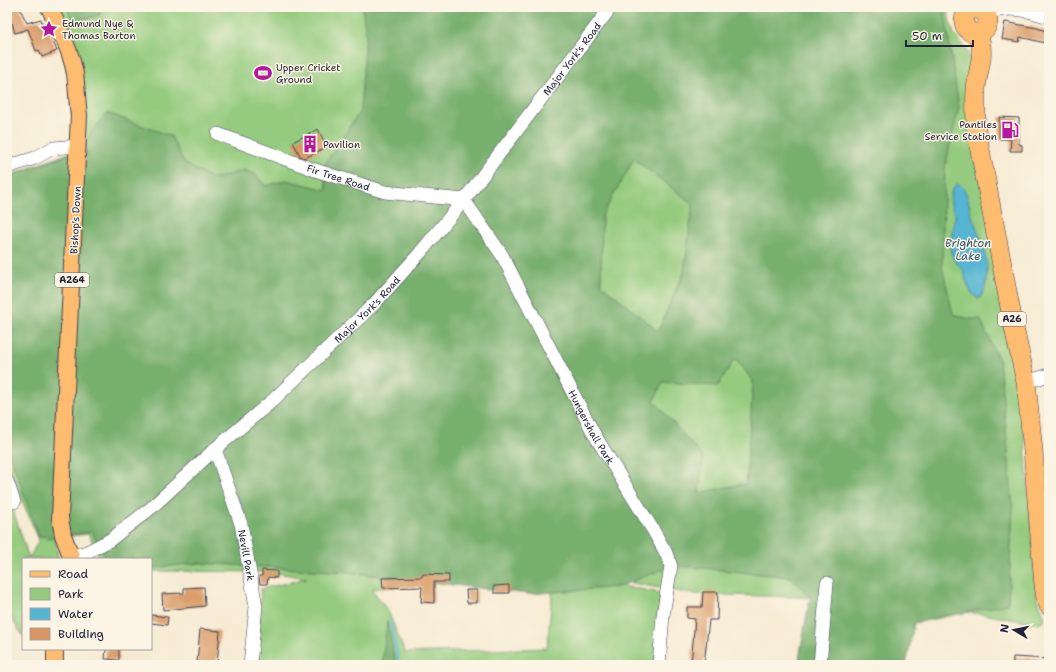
<svg xmlns="http://www.w3.org/2000/svg" width="1056" height="672" viewBox="0 0 1056 672" font-family="'Shantell Sans',sans-serif">
	<style>
		.green { fill: #94cb7e; stroke: #5b765c; fill-rule: evenodd }
		.forest { fill: #77af6d; stroke: #4c6854; fill-rule: evenodd }
		.water { fill: #54b5d3; stroke: #3b6c87 }
		.lines { fill: none; stroke-linecap: round; stroke-linejoin: round }
		.stream { stroke: #54b5d3; stroke-width: 2.5 }
		.building { fill: #d89762 }
		.minor-casing { stroke: #424052; stroke-width: 14 }
		.major-casing { stroke: #424052; stroke-width: 18 }
		.highway-casing { stroke: #424052; stroke-width: 20 }
		.minor { stroke: #fff; stroke-width: 13 }
		.major { stroke: #febc70; stroke-width: 16 }
		.highway { stroke: #febc70; stroke-width: 19 }
		.labels { text-anchor: middle; stroke-width: 3; stroke-linejoin: round; paint-order: stroke }
		.shield { fill: #fcf5e5; stroke: #63616e; stroke-width: 1 }
		.shield-label { font-size: 9px; font-weight: bold; fill: #22223b }
		.poi-label { font-size: 10px; fill: #22223b; stroke: #fcf5e5; text-anchor: start }
		.street-label { font-size: 10px; fill: #22223b; stroke: #fcf5e5 }
		.water-label { font-size: 11px; font-style: italic; fill: #345570; stroke: #fcf5e5 }
	</style>
	<rect width="100%" height="100%" fill="#fcf5e5"/>
	<filter id="ink" filterUnits="userSpaceOnUse"><feTurbulence type="fractalNoise" baseFrequency=".025" numOctaves="2"/><feDisplacementMap in="SourceGraphic" scale="8" xChannelSelector="R" yChannelSelector="G"/><feConvolveMatrix kernelMatrix="1 2 1 2 8 2 1 2 1" color-interpolation-filters="sRGB"/></filter>
	<filter id="wash" filterUnits="userSpaceOnUse"><feTurbulence type="fractalNoise" baseFrequency=".012" numOctaves="4" result="noise"/><feDisplacementMap in="SourceGraphic" scale="16" xChannelSelector="R" yChannelSelector="G"/><feGaussianBlur stdDeviation="0.9" result="paint"/><feColorMatrix in="noise" values="0 0 0 0 0 0 0 0 0 0 0 0 0 0 0 0 0 1.4 0 .05"/><feComposite in="paint" operator="in"/></filter>
	<g filter="url(#wash)">
		<rect width="100%" height="100%" fill="#f6ead2"/>
		<!-- green -->
		<path class="green" d="M 58,7 L 948,7 L 949,19 L 954,34 L 968,52 L 970,62 L 969,98 L 1022,402 L 1036,592 L 1045,619 L 1038,624 L 983,614 L 828,598 L 692,594 L 573,572 L 556,574 L 661,593 L 655,665 L 256,665 L 261,589 L 307,578 L 271,572 L 151,571 L 151,559 L 92,559 L 99,556 L 89,534 L 46,539 L 56,539 L 58,559 L 23,559 L 23,636 L 7,612 L 7,492 L 29,558 L 39,540 L 7,466 L 7,176 L 82,148 L 83,81 ZM 554,574 L 547,648 L 405,653 L 389,613 L 372,589 Z"/>
		<!-- forest -->
		<path class="forest" d="M 67,7 L 99,7 L 100,15 L 72,21 Z
			M 362,7 L 761,7 L 762,8 L 763,7 L 944,7 L 959,107 L 945,167 L 942,266 L 953,314 L 969,319 L 980,319 L 999,360 L 1007,440 L 1013,508 L 1008,604 L 914,623 L 906,665 L 798,665 L 810,596 L 790,577 L 691,567 L 671,566 L 618,587 L 529,594 L 346,572 L 200,563 L 151,568 L 151,559 L 106,559 L 92,532 L 39,537 L 7,447 L 7,178 L 83,149 L 91,132 L 107,113 L 171,136 L 185,164 L 214,179 L 244,170 L 255,174 L 265,186 L 286,180 L 327,190 L 323,167 L 360,111 L 366,34 ZM 634,159 L 693,204 L 684,272 L 658,331 L 601,284 L 602,216 ZM 735,358 L 753,381 L 746,484 L 726,487 L 699,493 L 703,457 L 654,401 L 663,382 L 718,386 Z
			M 387,621 L 396,665 L 382,665 Z"/>
		<!-- water -->
		<path class="water" d="M 958,183 C 969,191 968,204 972,216 C 975,225 979,233 982,242 C 988,258 990,286 979,299 C 969,294 967,283 964,273 C 962,267 956,264 953,258 C 949,251 952,223 956,216 C 950,203 946,195 958,183 Z"/>
		<g class="lines">
			<!-- stream -->
			<path class="stream" d="M 391,624 L 399,665"/>
		</g>
		<g id="blocks">
			<!-- building -->
			<path class="building" d="M 7,7 L 19,7 L 27,23 L 41,19 L 44,29 L 48,28 L 57,51 L 42,57 L 39,50 L 36,51 L 28,29 L 15,33 L 12,23 L 7,25 Z
				M 1005,22 L 1037,28 L 1049,32 L 1049,44 L 1020,37 L 1019,42 L 1002,39 Z
				M 999,117 L 1019,118 L 1019,144 L 1022,145 L 1022,151 L 1010,151 L 1011,139 L 1000,139 Z
				M 318,129 L 327,147 L 305,158 L 300,156 L 293,142 Z
				M 262,570 L 277,571 L 277,578 L 268,577 L 267,584 L 260,584 L 259,576 L 262,576 Z
				M 422,574 L 449,575 L 449,582 L 434,582 L 434,603 L 421,602 L 422,587 L 383,588 L 382,578 L 422,577 Z
				M 509,585 L 509,593 L 494,593 L 494,586 Z
				M 204,587 L 205,606 L 163,610 L 162,594 L 184,593 L 184,588 Z
				M 466,590 L 477,590 L 477,603 L 467,603 Z
				M 703,592 L 718,592 L 717,620 L 709,620 L 704,665 L 691,665 L 695,619 L 687,618 L 687,607 L 702,607 Z
				M 151,615 L 168,617 L 167,625 L 151,623 Z
				M 200,629 L 220,631 L 217,665 L 197,663 Z
				M 106,649 L 119,649 L 119,660 L 105,659 Z
				M 1013,657 L 1049,659 L 1049,665 L 1013,665 Z"/>
		</g>
	</g>
	<g filter="url(#ink)">
		<use href="#blocks" fill-opacity="0" stroke="#424052" stroke-width="1"/>
		<g class="lines">
			<!-- minor casing -->
			<g class="minor-casing">
				<g id="minor">
					<path d="M 985,14 C 1008,5 1027,10 1049,17"/>
					<path id="s1" d="M 218,134 L 315,170 L 385,192 L 464,200 L 502,255 L 594,434 L 653,530 L 666,553 L 671,566 L 663,615 L 659,665"/>
					<path d="M 7,167 L 35,158 L 53,148 L 78,146"/>
					<path d="M 1026,382 L 1049,375"/>
					<path id="s2" d="M 215,449 L 241,524 L 256,606 L 250,665"/>
					<path d="M 7,481 L 14,502"/>
					<path id="s3" d="M 71,556 L 87,552 L 110,540 L 151,508 L 215,449 L 272,401 L 374,304 L 420,253 L 464,200 L 611,7"/>
					<path d="M 820,665 L 827,583"/>
				</g>
			</g>
			<!-- major casing -->
			<g class="major-casing">
				<path id="major" d="M 49,7 C 59,28 71,51 75,74 C 77,88 77,102 79,115 L 60,518 L 63,535 L 71,556 L 70,559
					M 55,649 L 55,665"/>
			</g>
			<!-- highway casing -->
			<g class="highway-casing">
				<path id="highway" d="M964 21a12 12 0 1 1 24 0a12 12 0 1 1-24 0Z
					M 978,33 C 986,56 978,66 976,89 C 975,102 976,116 976,129 L 1014,328 L 1026,382 L 1033,451 L 1044,585 L 1046,598 L 1049,606"/>
			</g>
			<!-- minor -->
			<use href="#minor" class="minor"/>
			<!-- major -->
			<use href="#major" class="major"/>
			<!-- highway -->
			<use href="#highway" class="highway"/>
		</g>
	</g>
	<!-- icons -->
	<defs>
		<g id="sight-bare" transform="scale(1.38)"><path d="M0-6L1.8-2.2L6-1.7L2.9 1.2L3.7 5.4L0 3.3L-3.7 5.4L-2.9 1.2L-6-1.7L-1.8-2.2Z" fill="#b5179e" stroke="#fcf5e5" stroke-width="2.5" paint-order="stroke"/></g>
		<g id="stadium-bare" transform="scale(1.38)"><path d="M0-5a6.5 5 0 1 0 0 10a6.5 5 0 1 0 0-10ZM-3.5-1.8h7v3.6h-7Z" fill="#b5179e" stroke="#fcf5e5" stroke-width="2.5" paint-order="stroke"/></g>
		<g id="fuel-bare" transform="scale(1.38)"><path d="M-5.5-6h7V0h2V4h1.3V-2.5L3-4.5l.8-.8L6-3V5H2.5V1h-1V6h-7ZM-4.2-4.7v3.2H.2V-4.7Z" fill="#b5179e" stroke="#fcf5e5" stroke-width="2.5" paint-order="stroke"/></g>
		<g id="building-bare" transform="scale(1.38)"><path d="M-4-6H4V6H1V3H-1V6H-4ZM-2.5-4.3h1.7v1.8h-1.7ZM.8-4.3h1.7v1.8H.8ZM-2.5-1h1.7V.8h-1.7ZM.8-1h1.7V.8H.8Z" fill="#b5179e" stroke="#fcf5e5" stroke-width="2.5" paint-order="stroke"/></g>
	</defs>
	<g fill-rule="evenodd">
		<use href="#sight-bare" x="49" y="29"/>
		<use href="#stadium-bare" x="263" y="73"/>
		<use href="#fuel-bare" x="1010" y="130"/>
		<use href="#building-bare" x="310" y="144"/>
	</g>
	<g class="labels">
		<!-- shield labels -->
		<g class="shield">
			<rect x="55" y="273" width="34" height="14" rx="3"/>
			<rect x="998" y="312" width="28" height="14" rx="3"/>
		</g>
		<g class="shield-label">
			<text x="72" y="283">A264</text>
			<text x="1012" y="322">A26</text>
		</g>
		<!-- poi labels -->
		<g class="poi-label">
			<text x="62" y="27">Edmund Nye &amp;<tspan x="62" dy="12">Thomas Barton</tspan></text>
			<text x="276" y="71">Upper Cricket<tspan x="276" dy="12">Ground</tspan></text>
			<text x="997" y="128" text-anchor="end">Pantiles<tspan x="997" dy="12">Service Station</tspan></text>
			<text x="323" y="148">Pavilion</text>
		</g>
		<!-- street labels -->
		<g class="street-label">
			<text dy="4" stroke="none"><textPath href="#s3" startOffset="712">Major York's Road</textPath></text>
			<text dy="4" stroke="none"><textPath href="#s1" startOffset="128">Fir Tree Road</textPath></text>
			<text transform="translate(75 220) rotate(-87)" y="4">Bishop's Down</text>
			<text dy="4" stroke="none"><textPath href="#s3" startOffset="388">Major York's Road</textPath></text>
			<text dy="4" stroke="none"><textPath href="#s1" startOffset="517">Hungershall Park</textPath></text>
			<text dy="4" stroke="none"><textPath href="#s2" startOffset="111">Nevill Park</textPath></text>
		</g>
		<!-- water labels -->
		<g class="water-label">
			<text x="968" y="247">Brighton<tspan x="968" dy="13">Lake</tspan></text>
		</g>
	</g>
	<!-- margin -->
	<rect width="1056" height="672" fill="none" stroke="#fcf5e5" stroke-width="24"/>
	<!-- legend -->
	<rect x="22" y="558" width="130" height="92" fill="#fcf5e5" stroke="#a5a1a1"/>
	<rect x="30" y="571" width="20" height="6" fill="#febc70" stroke="#a5a1a1"/>
	<text x="58" y="578" font-size="12" fill="#22223b">Road</text>
	<rect x="30" y="588" width="20" height="12" fill="#94cb7e" stroke="#a5a1a1"/>
	<text x="58" y="598" font-size="12" fill="#22223b">Park</text>
	<rect x="30" y="608" width="20" height="12" fill="#54b5d3" stroke="#a5a1a1"/>
	<text x="58" y="618" font-size="12" fill="#22223b">Water</text>
	<rect x="30" y="628" width="20" height="12" fill="#d89762" stroke="#a5a1a1"/>
	<text x="58" y="638" font-size="12" fill="#22223b">Building</text>
	<!-- north arrow -->
	<g transform="translate(1014 630) rotate(279)" stroke="#fcf5e5" stroke-width="3" paint-order="stroke">
	<path d="M0-3L7 15L0 10L-7 15Z" fill="#22223b"/>
	<text y="-6" font-size="11" font-weight="bold" text-anchor="middle" fill="#22223b">N</text>
	</g>
	<!-- scale -->
	<path d="M906 40v6h67v-6" fill="none" stroke="#22223b" stroke-width="2"/>
	<text x="912" y="40" font-size="12" fill="#22223b" stroke="#fcf5e5" stroke-width="3" paint-order="stroke">50 m</text>
</svg>
